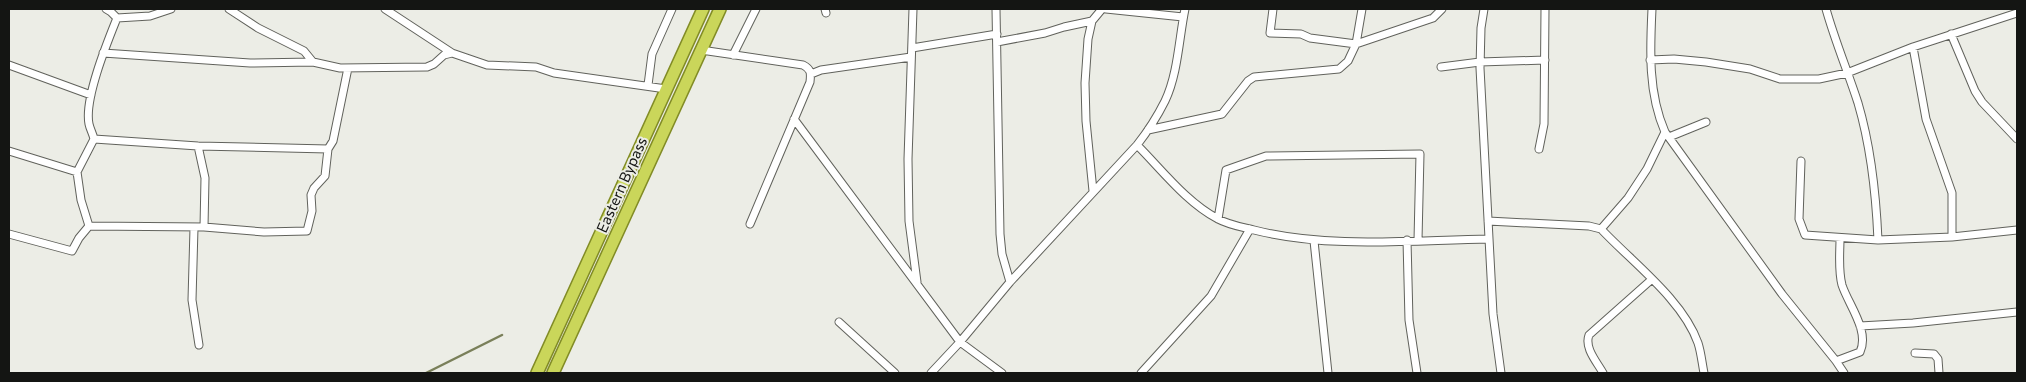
<svg xmlns="http://www.w3.org/2000/svg" width="2026" height="382" viewBox="0 0 2026 382" font-family="Commissioner,sans-serif">
	<style>
		.lines { fill: none; stroke-linecap: round; stroke-linejoin: round }
		.stream { stroke: #7a7f5a; stroke-width: 2.5 }
		.minor-casing { stroke: #61625c; stroke-width: 9 }
		.trunk-casing { stroke: #828c26; stroke-width: 14 }
		.minor { stroke: #fff; stroke-width: 7 }
		.trunk { stroke: #cad65a; stroke-width: 11 }
		.labels { text-anchor: middle; stroke-width: 4; stroke-linejoin: round; paint-order: stroke }
		.street-label { font-size: 15px; fill: #141513; stroke: #ecede6 }
	</style>
	<rect width="100%" height="100%" fill="#ecede6"/>
	<g class="lines">
		<!-- stream -->
		<path class="stream" d="M 426,373 L 502,335"/>
		<!-- minor casing -->
		<g class="minor-casing">
			<path id="minor" d="M 106,9 L 111,12 L 117,18
				M 229,9 L 258,28 L 304,51 L 313,62 L 340,68 L 427,67 L 434,64 L 444,55 L 452,53 L 487,65 L 536,67 L 554,73 L 666,89
				M 385,9 L 452,53
				M 825,9 L 826,13
				M 913,9 L 908,159 L 909,221 L 917,282
				M 996,9 L 1000,234 L 1002,254 L 1010,282
				M 1106,9 L 1183,17
				M 1273,9 L 1270,33 L 1301,34 L 1310,38 L 1356,44 L 1362,9
				M 1484,9 L 1481,28 L 1480,68 L 1493,314 L 1501,373
				M 1652,9 C 1650,50 1648,93 1665,132 L 1782,294 L 1836,361 L 1844,373
				M 1826,9 C 1835,41 1848,72 1858,103 C 1871,147 1876,194 1878,240
				M 117,18 L 150,16 L 171,9
				M 1951,34 L 1975,91 L 1982,102 L 2017,139
				M 997,42 L 1045,33 L 1064,27 L 1092,21
				M 1913,47 L 1926,119 L 1952,193 L 1952,237
				M 912,48 L 997,34
				M 701,50 L 803,65 C 811,69 811,73 810,82 L 750,224
				M 103,53 L 250,63 L 313,62
				M 733,55 L 756,9
				M 1650,60 L 1674,59 L 1706,62 L 1750,69 L 1780,79 L 1819,79 L 1847,73 L 1913,47 L 2017,13
				M 9,65 L 91,95
				M 1441,67 L 1480,62 L 1545,60
				M 811,74 L 821,70 L 911,57
				M 648,85 L 652,54 L 672,9
				M 794,119 L 960,342 L 1002,373
				M 1148,130 L 1222,114 L 1248,81 L 1254,77 L 1339,69 L 1348,61 L 1356,44 L 1433,18 L 1442,9
				M 1669,137 L 1706,122
				M 94,139 L 198,146 L 328,149 L 333,141 L 348,68
				M 1137,145 C 1162,170 1186,202 1218,219 C 1229,225 1242,227 1254,230 C 1329,249 1412,240 1489,239
				M 198,146 L 205,178 L 204,227
				M 1539,149 L 1544,124 L 1545,9
				M 9,151 L 77,172
				M 1801,161 L 1799,219 L 1805,235 L 1878,240 L 1952,237 L 2017,230
				M 1093,191 L 1086,121 L 1085,83 L 1088,39 L 1092,21 L 1102,9
				M 1218,219 L 1226,170 L 1266,156 L 1420,154 L 1418,240
				M 1488,221 L 1589,226 L 1601,229 C 1632,262 1683,300 1698,343 C 1701,352 1702,363 1704,373
				M 89,226 L 204,227 L 264,232 L 307,231 L 312,211 L 311,195 L 314,188 L 325,176 L 328,149
				M 194,228 L 192,300 L 199,345
				M 1601,229 L 1628,198 L 1647,169 L 1665,132
				M 9,234 L 72,251 L 79,238 L 89,226 L 81,200 L 77,172 L 94,139 C 93,134 90,129 89,124 C 84,99 107,43 117,18
				M 1407,240 L 1409,320 L 1417,373
				M 1314,241 L 1328,373
				M 839,322 L 895,373
				M 1860,326 L 1913,323 L 2017,312
				M 1915,353 L 1934,354 L 1938,359 L 1939,373
				M 1836,361 L 1860,352 C 1870,331 1848,304 1842,285 C 1838,270 1840,253 1840,238
				M 931,373 L 960,342 L 1010,282 L 1137,145 C 1148,131 1157,117 1165,101 C 1178,74 1179,38 1185,9
				M 1141,373 L 1211,296 L 1250,229
				M 1603,373 C 1597,362 1584,348 1589,335 L 1651,280"/>
		</g>
		<!-- trunk casing -->
		<g class="trunk-casing">
			<path id="trunk" d="M 537,373 L 703,9
				M 553,373 L 720,9"/>
		</g>
		<!-- minor -->
		<use href="#minor" class="minor"/>
		<!-- trunk -->
		<use href="#trunk" class="trunk"/>
	</g>
	<g class="labels">
		<!-- street labels -->
		<g class="street-label">
			<text transform="translate(622 185) rotate(-66)" y="5">Eastern Bypass</text>
		</g>
	</g>
	<!-- border -->
	<rect width="2026" height="382" fill="none" stroke="#141513" stroke-width="20"/>
</svg>
